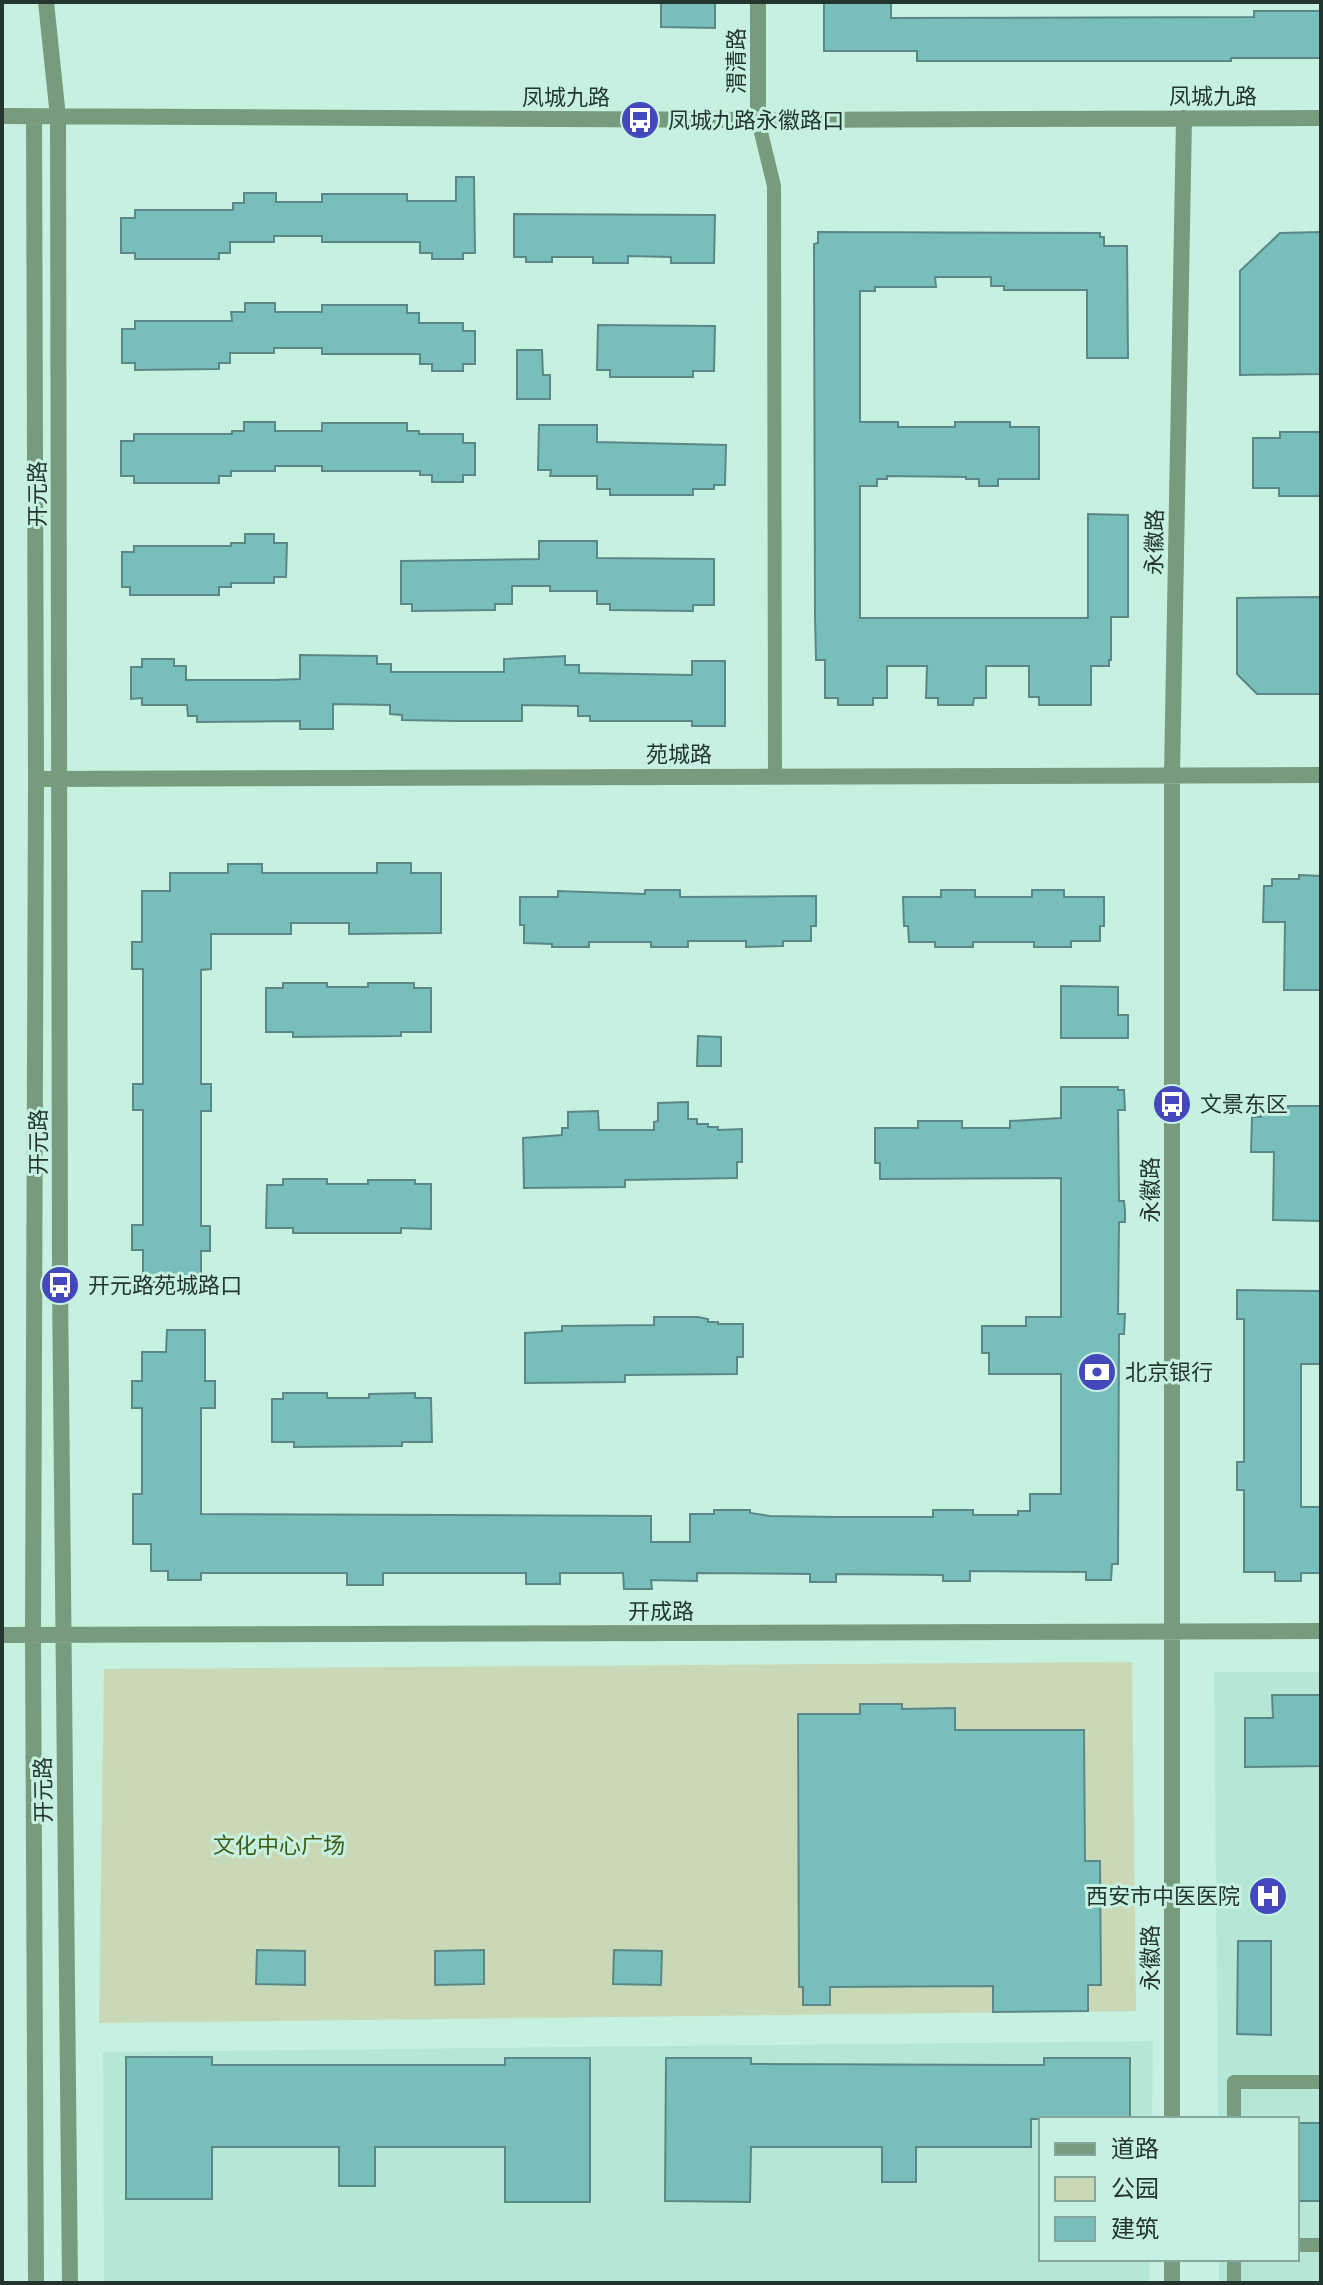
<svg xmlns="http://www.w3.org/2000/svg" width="1323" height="2285" viewBox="0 0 1323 2285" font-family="'Varela Round','Noto Sans SC',sans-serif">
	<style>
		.built { fill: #b4e7d5 }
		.green { fill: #c9d9b7 }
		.building { fill: #78beba; stroke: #5b8886; stroke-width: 2 }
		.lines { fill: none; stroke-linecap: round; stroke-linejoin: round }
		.service { stroke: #789b7d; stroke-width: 14 }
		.tertiary { stroke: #789b7d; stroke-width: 16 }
		.labels { text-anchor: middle; stroke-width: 6; stroke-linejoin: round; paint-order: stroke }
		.street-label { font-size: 22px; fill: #24352f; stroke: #c6f1e1 }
		.poi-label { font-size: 22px; fill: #24352f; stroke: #c6f1e1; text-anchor: start }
		.park-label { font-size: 22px; fill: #405a12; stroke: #c6f1e1 }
	</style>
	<rect width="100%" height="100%" fill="#c6f1e1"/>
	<!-- built -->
	<path class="built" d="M 1214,1672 L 1321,1672 L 1321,2283 L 1219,2283 L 1219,2259 L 1297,2259 L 1297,2119 L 1218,2119 Z
		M 1153,2041 L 1152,2119 L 1041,2119 L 1041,2259 L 1150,2259 L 1149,2283 L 104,2283 L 103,2052 Z"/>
	<!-- green -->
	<path class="green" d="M 1132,1662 L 1136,2011 L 99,2023 L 104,1669 Z"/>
	<!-- building -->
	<path class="building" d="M 661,2 L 715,2 L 715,28 L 661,27 Z
		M 824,2 L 891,2 L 891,18 L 1254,17 L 1254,11 L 1321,11 L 1321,58 L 1231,58 L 1231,61 L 917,61 L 917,51 L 824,51 Z
		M 456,177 L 474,177 L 475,253 L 463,253 L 463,259 L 432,259 L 432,253 L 420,253 L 420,242 L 322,242 L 322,236 L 274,236 L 274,242 L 230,242 L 230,253 L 219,253 L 219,259 L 135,259 L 135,253 L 121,253 L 121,218 L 135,218 L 135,210 L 233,210 L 233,203 L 244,203 L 244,193 L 276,193 L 276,202 L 322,202 L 322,194 L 407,194 L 407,201 L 456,201 Z
		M 514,214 L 715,215 L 714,263 L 671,263 L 671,257 L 628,256 L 628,263 L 593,263 L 593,257 L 552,257 L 552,262 L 526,262 L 526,257 L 514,257 Z
		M 818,232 L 1100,233 L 1100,237 L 1104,237 L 1104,246 L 1127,246 L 1128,358 L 1087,358 L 1087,290 L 1004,290 L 1004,286 L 991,286 L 991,277 L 935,277 L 936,287 L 875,287 L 875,291 L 860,291 L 860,422 L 898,422 L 898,427 L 955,427 L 955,422 L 1010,422 L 1010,427 L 1039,427 L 1039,479 L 998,479 L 998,486 L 979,486 L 979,479 L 966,479 L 966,477 L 887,476 L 887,479 L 877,479 L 877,486 L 860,486 L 860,618 L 1088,618 L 1088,514 L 1128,515 L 1128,617 L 1111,617 L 1111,660 L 1109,660 L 1109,666 L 1091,666 L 1091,705 L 1039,705 L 1039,697 L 1029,697 L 1029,666 L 986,666 L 986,698 L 974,698 L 973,705 L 938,705 L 938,698 L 926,698 L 927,666 L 887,666 L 887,698 L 873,698 L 873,705 L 838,705 L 838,698 L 825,698 L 825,660 L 816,660 L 815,617 L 814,244 L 818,243 Z
		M 1321,232 L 1321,374 L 1240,375 L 1240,271 L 1280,233 Z
		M 245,303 L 275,303 L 275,312 L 322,312 L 322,305 L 407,305 L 407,313 L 419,313 L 419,323 L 463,323 L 463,331 L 475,331 L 475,364 L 463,364 L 463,371 L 432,371 L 432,364 L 420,364 L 420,354 L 322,354 L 322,348 L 274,348 L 274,353 L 230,353 L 230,363 L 219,363 L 219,369 L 135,370 L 135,363 L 122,363 L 122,329 L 135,329 L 135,321 L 232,321 L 231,312 L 245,312 Z
		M 598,325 L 715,326 L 714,371 L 693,371 L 693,377 L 610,377 L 610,370 L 597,370 Z
		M 517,350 L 542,350 L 543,375 L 550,375 L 550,399 L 517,399 Z
		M 244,422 L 275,422 L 275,431 L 322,431 L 322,423 L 407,423 L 407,431 L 419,431 L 419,434 L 463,434 L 463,443 L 475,443 L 475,475 L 463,475 L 463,482 L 432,482 L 432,475 L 420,475 L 420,471 L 322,471 L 322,466 L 275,466 L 275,471 L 231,471 L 231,476 L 219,476 L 219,483 L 134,483 L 134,476 L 121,476 L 121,441 L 134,441 L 134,434 L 232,434 L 232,431 L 244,431 Z
		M 539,425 L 597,425 L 597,442 L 726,445 L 725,485 L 714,485 L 714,489 L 693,489 L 693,495 L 610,495 L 610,489 L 597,489 L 597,476 L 550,476 L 551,470 L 538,470 Z
		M 1280,432 L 1320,432 L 1321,496 L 1279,496 L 1279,488 L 1253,488 L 1253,438 L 1280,438 Z
		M 245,534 L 274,534 L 274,543 L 287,543 L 286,577 L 274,577 L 274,583 L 231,583 L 231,587 L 219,587 L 219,595 L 130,595 L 130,587 L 122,587 L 122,552 L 134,552 L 134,546 L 231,546 L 231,543 L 245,543 Z
		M 539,541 L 597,541 L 597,558 L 714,559 L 714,605 L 693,605 L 693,611 L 610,610 L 610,604 L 597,604 L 597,591 L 550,591 L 550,586 L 512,586 L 512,604 L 495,604 L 495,610 L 412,611 L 412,604 L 401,604 L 401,561 L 539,559 Z
		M 1321,597 L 1321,694 L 1257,694 L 1237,674 L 1237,598 Z
		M 300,655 L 377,656 L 377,664 L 391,664 L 391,672 L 504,672 L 504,659 L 565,656 L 565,665 L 579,665 L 579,673 L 692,675 L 692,661 L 725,661 L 725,726 L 692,726 L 692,721 L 590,721 L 590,716 L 578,716 L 578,706 L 522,705 L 522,721 L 456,721 L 402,720 L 402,715 L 390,714 L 390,705 L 333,704 L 333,729 L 300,729 L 300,721 L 197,722 L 197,716 L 188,716 L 187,705 L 142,705 L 142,698 L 131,699 L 131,667 L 142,667 L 142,659 L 174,659 L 174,666 L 186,666 L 186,680 L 273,680 L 300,679 Z
		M 377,863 L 411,863 L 411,873 L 441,873 L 441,933 L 349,934 L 349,923 L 291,923 L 291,934 L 211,934 L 211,969 L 201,970 L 201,1084 L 211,1084 L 211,1111 L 201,1111 L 201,1226 L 210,1226 L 210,1251 L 201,1251 L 201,1282 L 143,1282 L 143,1250 L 132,1250 L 132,1225 L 143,1225 L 143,1110 L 133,1110 L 133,1084 L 143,1084 L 143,969 L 132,969 L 132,942 L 142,942 L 142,891 L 170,891 L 170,873 L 228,873 L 228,864 L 262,864 L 262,873 L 377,873 Z
		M 1299,875 L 1321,876 L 1321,990 L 1284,990 L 1285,922 L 1263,922 L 1264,886 L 1272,886 L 1272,879 L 1299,879 Z
		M 645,890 L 680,890 L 680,897 L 816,896 L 816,926 L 811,926 L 811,941 L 783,941 L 783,946 L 746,947 L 746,941 L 688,941 L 688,947 L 651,947 L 651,942 L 589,942 L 589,947 L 552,947 L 552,944 L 524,943 L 524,925 L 520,925 L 520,897 L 558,897 L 558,891 L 645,894 Z
		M 941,890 L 975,890 L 975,897 L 1032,897 L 1032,890 L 1064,890 L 1064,897 L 1104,897 L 1104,926 L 1100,926 L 1100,941 L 1071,941 L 1071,947 L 1034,947 L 1034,942 L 973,942 L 973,947 L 935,947 L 935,942 L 909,942 L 908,926 L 904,926 L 903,897 L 941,897 Z
		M 283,983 L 327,983 L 327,987 L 368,987 L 368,983 L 414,983 L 414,988 L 431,988 L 431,1032 L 401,1032 L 401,1036 L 293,1037 L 293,1032 L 266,1032 L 266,988 L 283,988 Z
		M 1061,986 L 1118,987 L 1118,1015 L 1128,1015 L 1128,1038 L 1061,1038 Z
		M 698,1036 L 721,1037 L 721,1066 L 697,1066 Z
		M 1061,1087 L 1118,1087 L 1118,1090 L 1124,1090 L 1125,1110 L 1118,1110 L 1119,1201 L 1124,1201 L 1125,1211 L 1125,1222 L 1119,1222 L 1118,1314 L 1125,1314 L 1124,1334 L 1119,1334 L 1118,1564 L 1112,1564 L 1111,1580 L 1086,1580 L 1086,1572 L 970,1571 L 970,1581 L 943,1581 L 943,1575 L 836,1574 L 836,1582 L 810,1582 L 810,1574 L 697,1573 L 697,1581 L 651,1580 L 652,1589 L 624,1589 L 623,1573 L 560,1573 L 560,1584 L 526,1584 L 526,1573 L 383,1573 L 383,1585 L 347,1585 L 347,1573 L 201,1573 L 201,1580 L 168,1580 L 168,1571 L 151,1571 L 151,1544 L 133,1544 L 133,1494 L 142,1494 L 142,1408 L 132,1408 L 132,1381 L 142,1381 L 142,1352 L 166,1352 L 167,1330 L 205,1330 L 205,1381 L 215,1381 L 215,1408 L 201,1408 L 201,1514 L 651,1516 L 651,1542 L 690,1542 L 690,1514 L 714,1514 L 714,1510 L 750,1510 L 750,1513 L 770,1516 L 838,1517 L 933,1517 L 933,1510 L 973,1510 L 973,1515 L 1018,1515 L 1018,1511 L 1030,1511 L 1030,1494 L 1061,1494 L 1061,1374 L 989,1374 L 989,1353 L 982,1353 L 982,1326 L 1026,1326 L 1026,1317 L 1061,1317 L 1061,1178 L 880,1179 L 880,1163 L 875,1163 L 875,1128 L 918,1128 L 918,1121 L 962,1121 L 962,1128 L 1010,1128 L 1010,1121 L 1061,1118 Z
		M 688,1102 L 688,1119 L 697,1119 L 697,1124 L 708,1124 L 708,1127 L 718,1127 L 718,1130 L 742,1129 L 742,1162 L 737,1162 L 737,1178 L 625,1180 L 625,1187 L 524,1188 L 523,1138 L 562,1135 L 562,1128 L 568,1128 L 568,1112 L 598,1111 L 599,1130 L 654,1130 L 654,1122 L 658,1121 L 658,1103 Z
		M 1288,1106 L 1321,1106 L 1321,1221 L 1273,1220 L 1274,1152 L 1251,1152 L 1252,1117 L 1261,1117 L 1261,1110 L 1288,1110 Z
		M 283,1179 L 327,1179 L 327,1184 L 368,1184 L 368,1180 L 415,1180 L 415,1184 L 431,1184 L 431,1229 L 401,1228 L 401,1233 L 293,1233 L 293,1228 L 266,1228 L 267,1185 L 283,1185 Z
		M 1237,1290 L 1321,1291 L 1321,1364 L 1301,1364 L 1301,1507 L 1321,1507 L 1321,1573 L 1301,1573 L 1301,1581 L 1275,1581 L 1275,1572 L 1244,1572 L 1244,1490 L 1237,1490 L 1237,1462 L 1244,1462 L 1244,1319 L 1237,1319 Z
		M 654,1317 L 698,1317 L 708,1319 L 708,1322 L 718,1322 L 718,1324 L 743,1324 L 743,1357 L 737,1357 L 737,1374 L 625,1375 L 625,1382 L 525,1383 L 525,1333 L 562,1331 L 562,1326 L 654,1325 Z
		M 283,1393 L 327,1393 L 327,1398 L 369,1398 L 369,1394 L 415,1393 L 415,1398 L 431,1398 L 432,1442 L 402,1442 L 402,1446 L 294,1447 L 294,1442 L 272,1442 L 272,1399 L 283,1399 Z
		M 1272,1695 L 1321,1695 L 1321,1766 L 1245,1767 L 1245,1718 L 1273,1718 Z
		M 860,1704 L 902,1704 L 902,1709 L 955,1708 L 955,1730 L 1084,1730 L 1085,1861 L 1100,1861 L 1101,1985 L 1088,1985 L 1088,2011 L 993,2012 L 993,1986 L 830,1987 L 830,2005 L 803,2005 L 803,1987 L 799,1987 L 798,1714 L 860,1714 Z
		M 1238,1941 L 1271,1941 L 1271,2035 L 1237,2034 Z
		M 257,1950 L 305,1951 L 305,1985 L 256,1984 Z
		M 484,1950 L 484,1984 L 435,1985 L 435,1951 Z
		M 614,1950 L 662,1951 L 661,1985 L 613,1984 Z
		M 126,2057 L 212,2057 L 212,2065 L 505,2065 L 505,2058 L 590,2058 L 590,2202 L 505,2202 L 505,2147 L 375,2147 L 375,2186 L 339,2186 L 339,2147 L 212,2147 L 212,2199 L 126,2199 Z
		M 666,2058 L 751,2058 L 751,2064 L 1044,2065 L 1044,2058 L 1130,2058 L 1130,2119 L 1031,2119 L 1031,2147 L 916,2147 L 916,2182 L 882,2182 L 882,2147 L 751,2147 L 750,2202 L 665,2201 Z
		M 1297,2123 L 1321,2123 L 1321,2201 L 1297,2201 Z"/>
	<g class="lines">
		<!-- service -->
		<path class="service" d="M 758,120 L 774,186 L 775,776
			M 1234,2119 L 1234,2082 L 1321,2082
			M 1297,2245 L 1321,2245
			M 1234,2259 L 1234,2283"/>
		<!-- tertiary -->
		<path class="tertiary" d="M 46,2 L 58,117 L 60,1285 L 70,2283
			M 758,2 L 758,120
			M 2,116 L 758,120 L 1321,118
			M 34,117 L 36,779 L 33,1635 L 36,2283
			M 36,779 L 1321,775
			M 2,1635 L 1321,1631
			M 1172,2119 L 1172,774 L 1184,118
			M 1172,2283 L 1172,2259"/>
	</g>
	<!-- icons -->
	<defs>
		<g id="bus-disc" transform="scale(2)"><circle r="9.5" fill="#4548bd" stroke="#c6f1e1"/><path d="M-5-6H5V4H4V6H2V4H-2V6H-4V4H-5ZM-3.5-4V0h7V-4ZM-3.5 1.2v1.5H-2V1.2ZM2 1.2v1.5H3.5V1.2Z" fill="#fff"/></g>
		<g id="bank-disc" transform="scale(2)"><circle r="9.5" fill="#4548bd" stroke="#c6f1e1"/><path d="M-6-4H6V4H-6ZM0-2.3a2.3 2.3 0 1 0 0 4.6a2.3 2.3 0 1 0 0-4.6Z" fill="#fff"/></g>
		<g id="hospital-disc" transform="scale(2)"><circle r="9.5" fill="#4548bd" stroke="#c6f1e1"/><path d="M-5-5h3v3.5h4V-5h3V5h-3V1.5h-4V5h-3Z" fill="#fff"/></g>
	</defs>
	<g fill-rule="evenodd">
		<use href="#bus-disc" x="640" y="120"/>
		<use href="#bus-disc" x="1172" y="1104"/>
		<use href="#bus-disc" x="60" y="1285"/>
		<use href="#bank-disc" x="1097" y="1372"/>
		<use href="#hospital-disc" x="1268" y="1896"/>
	</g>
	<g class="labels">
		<!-- street labels -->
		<g class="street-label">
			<text transform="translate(736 61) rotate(-90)" y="8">渭清路</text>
			<text x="1213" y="104">凤城九路</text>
			<text x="566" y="105">凤城九路</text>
			<text transform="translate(37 494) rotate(-90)" y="8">开元路</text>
			<text transform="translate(1154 542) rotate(-89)" y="8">永徽路</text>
			<text x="679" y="762">苑城路</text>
			<text transform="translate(38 1142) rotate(-90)" y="8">开元路</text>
			<text transform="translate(1150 1190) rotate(-90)" y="8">永徽路</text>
			<text x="661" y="1619">开成路</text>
			<text transform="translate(43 1790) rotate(-91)" y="8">开元路</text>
			<text transform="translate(1150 1958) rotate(-90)" y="8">永徽路</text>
		</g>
		<!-- poi labels -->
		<g class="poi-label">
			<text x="668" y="128">凤城九路永徽路口</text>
			<text x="1200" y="1112">文景东区</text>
			<text x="88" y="1293">开元路苑城路口</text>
			<text x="1125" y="1380">北京银行</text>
			<text x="1240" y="1904" text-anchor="end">西安市中医医院</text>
		</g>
		<!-- park labels -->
		<g class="park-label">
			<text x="279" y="1853">文化中心广场</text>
		</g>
	</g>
	<!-- border -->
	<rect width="1323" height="2285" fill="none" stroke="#24352f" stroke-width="8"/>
	<!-- legend -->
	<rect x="1039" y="2117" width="260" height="144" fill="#c6f1e1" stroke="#85a69a" stroke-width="2"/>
	<rect x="1055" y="2143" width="40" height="12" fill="#789b7d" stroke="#85a69a" stroke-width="2"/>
	<text x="1111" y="2157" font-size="24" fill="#24352f">道路</text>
	<rect x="1055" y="2177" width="40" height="24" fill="#c9d9b7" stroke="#85a69a" stroke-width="2"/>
	<text x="1111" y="2197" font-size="24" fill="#24352f">公园</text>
	<rect x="1055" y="2217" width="40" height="24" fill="#78beba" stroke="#85a69a" stroke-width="2"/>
	<text x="1111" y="2237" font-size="24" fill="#24352f">建筑</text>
</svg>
